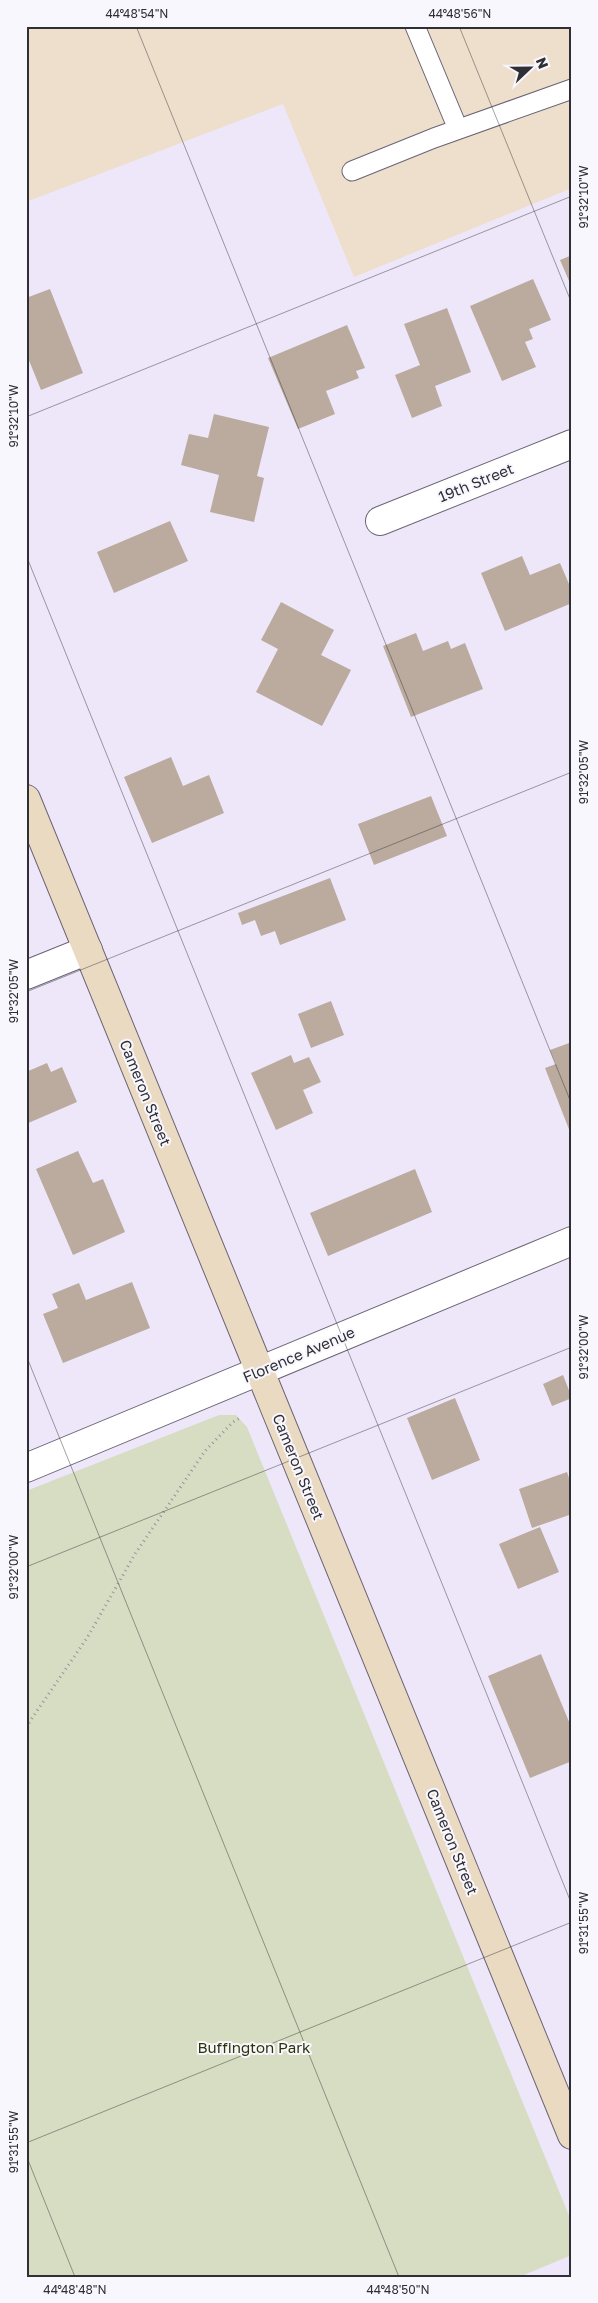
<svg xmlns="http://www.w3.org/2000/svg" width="598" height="2303" viewBox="0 0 598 2303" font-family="'Golos Text',sans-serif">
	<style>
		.commercial { fill: #eddfcc }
		.park { fill: #d7ddc2 }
		.building { fill: #baab9e }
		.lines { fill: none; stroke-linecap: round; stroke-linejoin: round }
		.lane-casing { stroke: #6a6474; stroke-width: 21 }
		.street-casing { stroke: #6a6474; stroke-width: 30 }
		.secondary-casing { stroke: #6a6474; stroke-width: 30 }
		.path { stroke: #96919f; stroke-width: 3; stroke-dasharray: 1 4; stroke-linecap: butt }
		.lane { stroke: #fff; stroke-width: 19 }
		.street { stroke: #fff; stroke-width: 28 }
		.secondary { stroke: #eadac2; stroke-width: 28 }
		.ticks { fill: none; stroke: #312f36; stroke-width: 1; stroke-opacity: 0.45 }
		.labels { text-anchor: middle; stroke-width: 4; stroke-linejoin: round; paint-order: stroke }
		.street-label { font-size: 15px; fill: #312f36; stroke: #f9f7fe }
		.park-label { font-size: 15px; fill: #2e3308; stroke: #f9f7fe }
		.neatline { fill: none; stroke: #312f36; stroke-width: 2 }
		.ticks-label { font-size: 12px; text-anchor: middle; fill: #312f36 }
	</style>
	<rect width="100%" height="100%" fill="#eee7fa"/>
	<!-- commercial -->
	<path class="commercial" d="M 26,26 L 572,26 L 572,188 L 354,277 L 283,104 L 26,202 Z"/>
	<!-- park -->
	<path class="park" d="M 219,1415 L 236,1415 L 247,1427 L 572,2223 L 572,2255 L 519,2277 L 26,2277 L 26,1491 Z"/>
	<!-- building -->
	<path class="building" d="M 572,255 L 572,288 L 560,260 Z
		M 533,279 L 551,320 L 529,329 L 533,339 L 525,342 L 536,367 L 502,381 L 470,306 Z
		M 50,289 L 83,373 L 41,390 L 26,353 L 26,298 Z
		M 447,308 L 471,372 L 435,386 L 442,406 L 412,418 L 395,375 L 420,365 L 404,324 Z
		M 347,325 L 365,368 L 356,371 L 359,378 L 326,391 L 335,414 L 298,429 L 268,358 Z
		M 214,414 L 269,427 L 257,476 L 264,478 L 254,522 L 210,512 L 219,475 L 181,465 L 189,434 L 208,438 Z
		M 170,521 L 188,561 L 114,593 L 97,552 Z
		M 522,556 L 530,575 L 560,563 L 572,591 L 572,603 L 505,631 L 481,573 Z
		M 281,602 L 334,630 L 321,655 L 351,670 L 322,726 L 256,692 L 278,649 L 261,640 Z
		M 416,633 L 423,651 L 448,641 L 451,649 L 465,643 L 483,689 L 411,717 L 383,646 Z
		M 171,757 L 183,786 L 209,775 L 224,813 L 152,843 L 124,777 Z
		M 431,796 L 447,836 L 374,865 L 358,824 Z
		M 330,878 L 346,920 L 280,945 L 275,931 L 261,936 L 255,920 L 242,925 L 238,913 Z
		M 331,1001 L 344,1035 L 311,1048 L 298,1014 Z
		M 572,1042 L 572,1137 L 545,1068 L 556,1064 L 550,1050 Z
		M 291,1055 L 294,1063 L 309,1057 L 321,1082 L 303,1090 L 313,1113 L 276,1130 L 251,1073 Z
		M 47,1063 L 51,1072 L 62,1067 L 77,1102 L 26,1124 L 26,1072 Z
		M 78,1151 L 93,1183 L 103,1179 L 125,1232 L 73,1255 L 36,1169 Z
		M 415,1169 L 432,1212 L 328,1256 L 310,1213 Z
		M 132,1282 L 150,1328 L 63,1363 L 43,1314 L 58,1308 L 52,1294 L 79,1283 L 86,1300 Z
		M 563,1375 L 572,1398 L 552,1406 L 543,1384 Z
		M 455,1398 L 480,1460 L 432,1480 L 407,1418 Z
		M 567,1472 L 572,1487 L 572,1514 L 532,1528 L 519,1489 Z
		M 540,1527 L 559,1572 L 518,1589 L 499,1544 Z
		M 541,1654 L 572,1729 L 572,1761 L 530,1778 L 488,1676 Z"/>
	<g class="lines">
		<!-- lane casing -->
		<g class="lane-casing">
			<path id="lane" d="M 415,26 L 458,129
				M 352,171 L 434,138 L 572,89"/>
		</g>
		<!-- street casing -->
		<g class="street-casing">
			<path id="street" d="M 380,521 L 572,444
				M 26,975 L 88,950
				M 26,1468 L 572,1241"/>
		</g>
		<!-- secondary casing -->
		<g class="secondary-casing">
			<path id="secondary" d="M 26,799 L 572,2135"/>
		</g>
		<!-- path -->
		<path class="path" d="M 26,1727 L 87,1638 L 135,1554 L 205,1451 L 233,1422 L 240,1418"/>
		<!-- lane -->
		<use href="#lane" class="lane"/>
		<!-- street -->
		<use href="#street" class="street"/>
		<!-- secondary -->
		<use href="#secondary" class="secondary"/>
	</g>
	<!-- ticks -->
	<path class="ticks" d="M 136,26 L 572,1105M 459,26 L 572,304M 26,417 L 572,196M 26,555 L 572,1905M 26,992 L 572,772M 26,1355 L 399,2277M 26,1567 L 572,1347M 26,2143 L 572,1922M 26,2155 L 75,2277"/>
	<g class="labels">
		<!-- street labels -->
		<g class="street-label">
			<text transform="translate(476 483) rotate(-22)" y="5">19th Street</text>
			<text transform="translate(145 1093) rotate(68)" y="5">Cameron Street</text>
			<text transform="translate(299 1355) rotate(-23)" y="5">Florence Avenue</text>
			<text transform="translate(298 1467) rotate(68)" y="5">Cameron Street</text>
			<text transform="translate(452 1842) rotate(68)" y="5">Cameron Street</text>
		</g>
		<!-- park labels -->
		<g class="park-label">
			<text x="254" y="2053">Buffington Park</text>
		</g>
	</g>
	<!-- border -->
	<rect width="598" height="2303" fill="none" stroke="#f9f7fe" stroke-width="55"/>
	<!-- north arrow -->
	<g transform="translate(530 68) rotate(68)" stroke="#f9f7fe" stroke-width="4" paint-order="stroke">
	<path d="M0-4L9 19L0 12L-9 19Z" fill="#312f36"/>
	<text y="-8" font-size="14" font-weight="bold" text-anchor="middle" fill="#312f36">N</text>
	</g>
	<rect x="28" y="28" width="542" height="2248" class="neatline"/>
	<g class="ticks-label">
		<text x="137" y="18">44°48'54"N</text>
		<text x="460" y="18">44°48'56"N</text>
		<text transform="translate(584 197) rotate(-90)" y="4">91°32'10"W</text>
		<text transform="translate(14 416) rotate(-90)" y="4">91°32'10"W</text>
		<text transform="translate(584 772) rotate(-90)" y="4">91°32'05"W</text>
		<text transform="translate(14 991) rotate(-90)" y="4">91°32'05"W</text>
		<text transform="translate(584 1347) rotate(-90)" y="4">91°32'00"W</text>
		<text transform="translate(14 1567) rotate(-90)" y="4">91°32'00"W</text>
		<text transform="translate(584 1923) rotate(-90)" y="4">91°31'55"W</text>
		<text transform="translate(14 2142) rotate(-90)" y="4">91°31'55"W</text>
		<text x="75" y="2294">44°48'48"N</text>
		<text x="398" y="2294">44°48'50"N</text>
	</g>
</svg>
